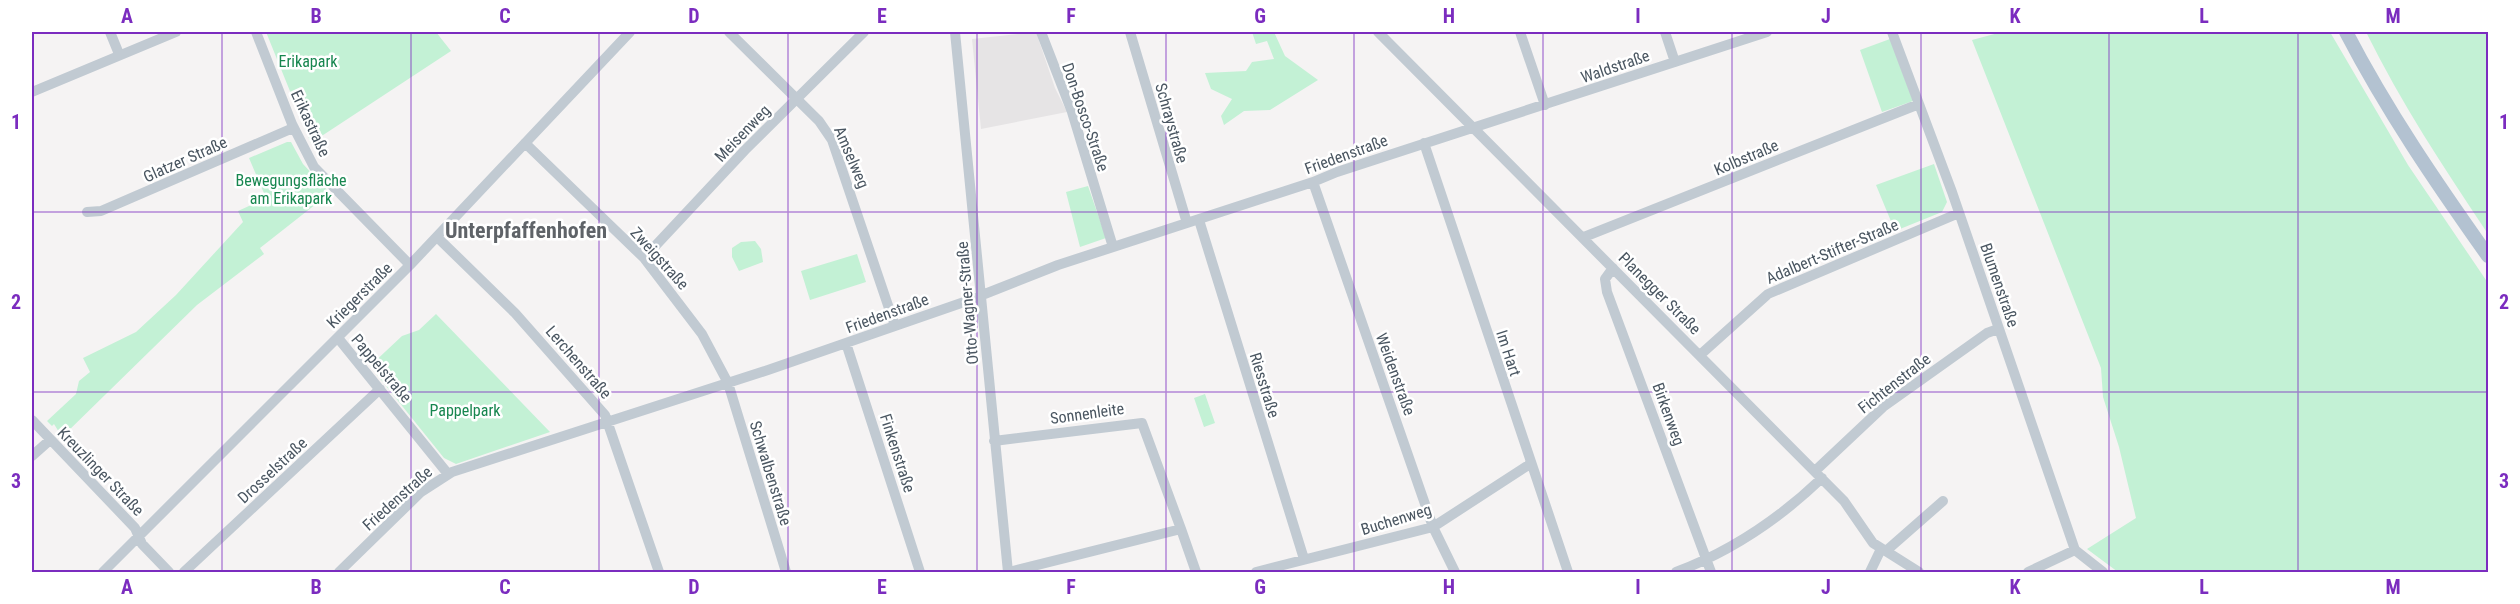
<svg xmlns="http://www.w3.org/2000/svg" width="2520" height="604" viewBox="0 0 2520 604" font-family="'Roboto Condensed',sans-serif">
	<style>
		.education { fill: #e6e4e5 }
		.green { fill: #c3f1d5 }
		.lines { fill: none; stroke-linecap: round; stroke-linejoin: round }
		.minor { stroke: #c1cad2; stroke-width: 10 }
		.major { stroke: #b3c2d1; stroke-width: 14 }
		.grid { fill: none; stroke: #7b2cbf; stroke-width: 1.5; stroke-opacity: 0.55 }
		.labels { text-anchor: middle; stroke-width: 5; stroke-linejoin: round; paint-order: stroke }
		.park-label { font-size: 16px; fill: #17864f; stroke: #fff }
		.street-label { font-size: 16px; fill: #4a5661; stroke: #fff }
		.district-label { font-size: 22px; font-weight: bold; fill: #5f6368; stroke: #fff }
		.neatline { fill: none; stroke: #7b2cbf; stroke-width: 2 }
		.grid-label { font-size: 20px; text-anchor: middle; font-weight: bold; fill: #7b2cbf }
	</style>
	<rect width="100%" height="100%" fill="#f5f3f3"/>
	<!-- education -->
	<path class="education" d="M 1036,32 L 1055,88 L 1067,112 L 981,129 L 972,39 Z"/>
	<!-- green -->
	<path class="green" d="M 266,32 L 436,32 L 451,51 L 311,143 Z
		M 1252,32 L 1274,32 L 1285,56 L 1318,80 L 1270,110 L 1244,111 L 1224,125 L 1221,116 L 1232,99 L 1211,89 L 1205,73 L 1246,71 L 1252,62 L 1274,59 L 1267,41 L 1256,44 Z
		M 2002,32 L 2330,32 L 2408,165 L 2488,283 L 2488,572 L 2118,572 L 2087,549 L 2136,518 L 2119,447 L 2103,397 L 2101,368 L 1972,40 Z
		M 2366,32 L 2488,32 L 2488,234 C 2444,168 2401,103 2366,32 Z
		M 1890,39 L 1913,101 L 1882,112 L 1860,50 Z
		M 287,142 L 291,142 L 303,164 L 330,193 L 260,248 L 264,254 L 197,305 L 62,437 L 54,424 L 52,426 L 47,421 L 76,394 L 79,381 L 90,372 L 83,358 L 136,332 L 176,295 L 243,222 L 238,211 L 266,198 L 249,158 Z
		M 1934,164 L 1947,202 L 1942,212 L 1895,231 L 1876,185 Z
		M 1088,186 L 1106,238 L 1080,247 L 1066,192 Z
		M 755,241 L 761,249 L 763,262 L 739,271 L 732,257 L 732,248 L 741,242 Z
		M 857,254 L 866,282 L 810,300 L 801,271 Z
		M 436,314 L 550,432 L 456,464 L 444,458 L 370,366 L 402,336 L 419,330 Z
		M 1205,394 L 1215,423 L 1204,427 L 1194,398 Z"/>
	<g class="lines">
		<!-- minor -->
		<path class="minor" d="M 110,32 L 119,54
			M 256,32 L 292,124 L 314,167 L 410,265
			M 729,32 L 819,121 L 832,140 L 895,326
			M 955,32 L 1008,572
			M 1041,32 L 1072,112 L 1113,247
			M 1130,32 L 1187,223
			M 1378,32 L 1844,501 L 1873,543 L 1919,572
			M 1520,32 L 1545,105
			M 1665,32 L 1675,62
			M 1892,32 L 1952,192 L 2075,550
			M 32,92 L 176,32
			M 525,143 L 644,258 L 702,334 L 728,383 L 786,572
			M 1424,143 L 1568,572
			M 1313,182 L 1433,527 L 1455,572
			M 87,212 L 101,211 L 293,128
			M 1199,220 L 1304,559
			M 437,237 L 515,313 L 605,415 L 659,572
			M 1584,237 L 1919,104
			M 644,258 L 745,150 L 864,32
			M 1613,268 L 1605,279 L 1607,292 L 1711,572
			M 338,338 L 448,474
			M 846,343 L 920,572
			M 1700,355 L 1768,294 L 1959,213
			M 32,420 L 135,528 L 142,544 L 169,572
			M 994,441 L 1142,423 L 1181,529
			M 32,456 L 50,440
			M 1815,471 L 1883,407 L 1987,333 L 1998,329
			M 1886,551 L 1943,501
			M 103,572 L 410,265 L 630,32
			M 184,572 L 380,389
			M 339,572 L 421,492 L 452,472 L 768,370 L 967,301 L 1058,265 L 1313,182 L 1337,172 L 1767,32
			M 1009,572 L 1181,529 L 1196,572
			M 1256,572 L 1433,527 L 1530,464
			M 1676,572 C 1732,551 1778,520 1822,478
			M 1870,572 L 1881,549
			M 2028,572 L 2075,550 L 2103,572"/>
		<!-- major -->
		<path class="major" d="M 2346,32 C 2387,111 2437,184 2488,256"/>
	</g>
	<!-- grid -->
	<path class="grid" d="M 222,32 L 222,572M 411,32 L 411,572M 599,32 L 599,572M 788,32 L 788,572M 977,32 L 977,572M 1166,32 L 1166,572M 1354,32 L 1354,572M 1543,32 L 1543,572M 1732,32 L 1732,572M 1921,32 L 1921,572M 2109,32 L 2109,572M 2298,32 L 2298,572M 32,212 L 2488,212M 32,392 L 2488,392"/>
	<g class="labels">
		<!-- park labels -->
		<g class="park-label">
			<text x="308" y="67">Erikapark</text>
			<text x="291" y="186">Bewegungsfläche<tspan x="291" dy="18">am Erikapark</tspan></text>
			<text x="465" y="416">Pappelpark</text>
		</g>
		<!-- street labels -->
		<g class="street-label">
			<text transform="translate(1615 66) rotate(-19)" y="6">Waldstraße</text>
			<text transform="translate(1086 117) rotate(71)" y="6">Don-Bosco-Straße</text>
			<text transform="translate(311 123) rotate(65)" y="6">Erikastraße</text>
			<text transform="translate(1172 123) rotate(74)" y="6">Schraystraße</text>
			<text transform="translate(742 133) rotate(-46)" y="6">Meisenweg</text>
			<text transform="translate(1346 154) rotate(-20)" y="6">Friedenstraße</text>
			<text transform="translate(852 157) rotate(67)" y="6">Amselweg</text>
			<text transform="translate(1746 157) rotate(-23)" y="6">Kolbstraße</text>
			<text transform="translate(185 159) rotate(-24)" y="6">Glatzer Straße</text>
			<text transform="translate(1832 251) rotate(-23)" y="6">Adalbert-Stifter-Straße</text>
			<text transform="translate(660 258) rotate(48)" y="6">Zweigstraße</text>
			<text transform="translate(2000 285) rotate(71)" y="6">Blumenstraße</text>
			<text transform="translate(1660 293) rotate(45)" y="6">Planegger Straße</text>
			<text transform="translate(359 295) rotate(-45)" y="6">Kriegerstraße</text>
			<text transform="translate(967 303) rotate(-95)" y="6">Otto-Wagner-Straße</text>
			<text transform="translate(887 313) rotate(-20)" y="6">Friedenstraße</text>
			<text transform="translate(1509 353) rotate(72)" y="6">Im Hart</text>
			<text transform="translate(579 362) rotate(49)" y="6">Lerchenstraße</text>
			<text transform="translate(382 368) rotate(50)" y="6">Pappelstraße</text>
			<text transform="translate(1396 374) rotate(70)" y="6">Weidenstraße</text>
			<text transform="translate(1894 383) rotate(-38)" y="6">Fichtenstraße</text>
			<text transform="translate(1265 385) rotate(73)" y="6">Riesstraße</text>
			<text transform="translate(1087 413) rotate(-8)" y="6">Sonnenleite</text>
			<text transform="translate(1669 414) rotate(70)" y="6">Birkenweg</text>
			<text transform="translate(898 453) rotate(72)" y="6">Finkenstraße</text>
			<text transform="translate(272 470) rotate(-43)" y="6">Drosselstraße</text>
			<text transform="translate(101 471) rotate(46)" y="6">Kreuzlinger Straße</text>
			<text transform="translate(771 473) rotate(73)" y="6">Schwalbenstraße</text>
			<text transform="translate(397 498) rotate(-42)" y="6">Friedenstraße</text>
			<text transform="translate(1396 519) rotate(-17)" y="6">Buchenweg</text>
		</g>
		<!-- district labels -->
		<g class="district-label">
			<text x="526" y="238">Unterpfaffenhofen</text>
		</g>
	</g>
	<!-- border -->
	<rect width="2520" height="604" fill="none" stroke="#ffffff" stroke-width="66"/>
	<rect x="33" y="33" width="2454" height="538" class="neatline"/>
	<g class="grid-label">
		<text x="127" y="23">A</text>
		<text x="316" y="23">B</text>
		<text x="505" y="23">C</text>
		<text x="694" y="23">D</text>
		<text x="882" y="23">E</text>
		<text x="1071" y="23">F</text>
		<text x="1260" y="23">G</text>
		<text x="1449" y="23">H</text>
		<text x="1638" y="23">I</text>
		<text x="1826" y="23">J</text>
		<text x="2015" y="23">K</text>
		<text x="2204" y="23">L</text>
		<text x="2393" y="23">M</text>
		<text x="16" y="129">1</text>
		<text x="2504" y="129">1</text>
		<text x="16" y="309">2</text>
		<text x="2504" y="309">2</text>
		<text x="16" y="488">3</text>
		<text x="2504" y="488">3</text>
		<text x="127" y="594">A</text>
		<text x="316" y="594">B</text>
		<text x="505" y="594">C</text>
		<text x="694" y="594">D</text>
		<text x="882" y="594">E</text>
		<text x="1071" y="594">F</text>
		<text x="1260" y="594">G</text>
		<text x="1449" y="594">H</text>
		<text x="1638" y="594">I</text>
		<text x="1826" y="594">J</text>
		<text x="2015" y="594">K</text>
		<text x="2204" y="594">L</text>
		<text x="2393" y="594">M</text>
	</g>
</svg>
